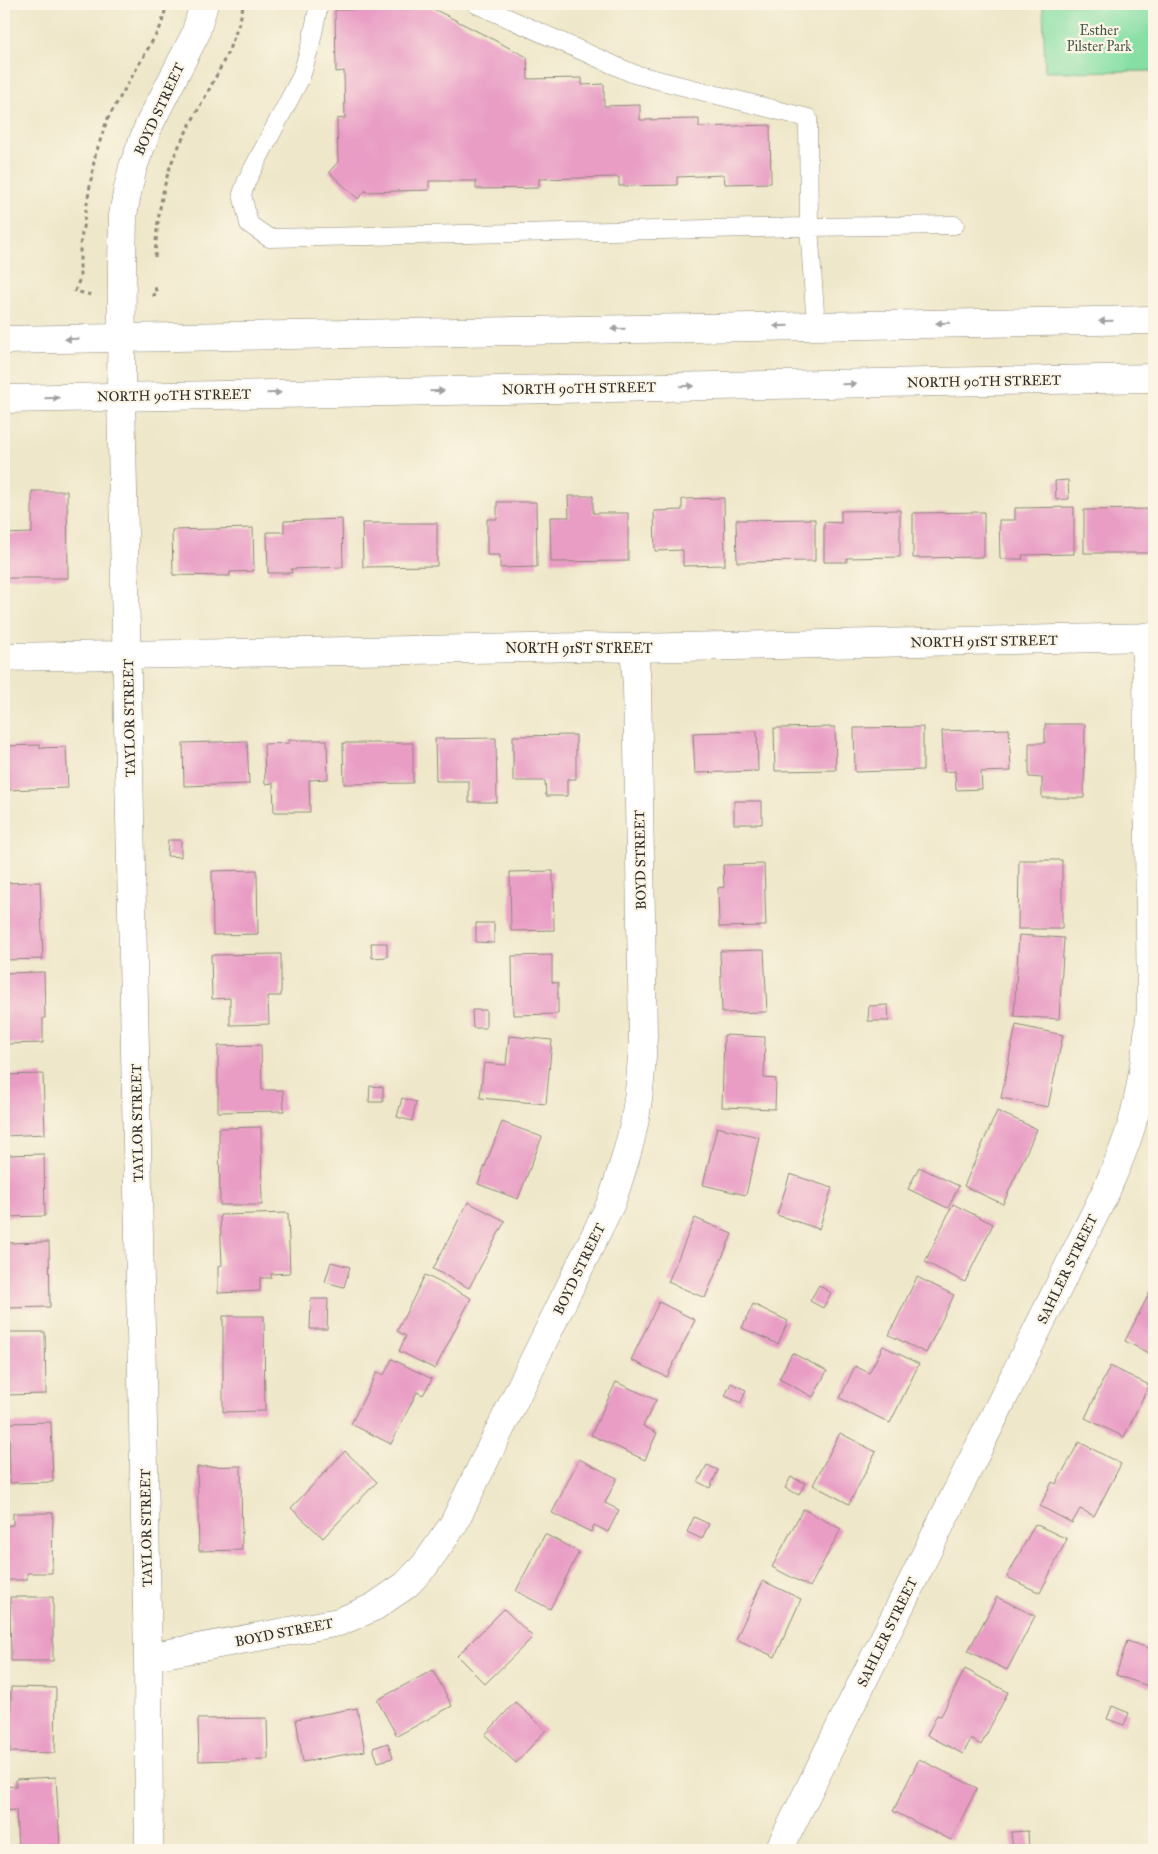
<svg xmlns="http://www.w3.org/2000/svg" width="1158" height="1854" viewBox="0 0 1158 1854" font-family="'IM FELL Great Primer',serif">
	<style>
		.green { fill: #85dfa4; stroke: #588568 }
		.building { fill: #e99dc5 }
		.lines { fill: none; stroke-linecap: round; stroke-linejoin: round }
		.service-casing { stroke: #8c897a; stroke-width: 19 }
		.minor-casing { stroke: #8c897a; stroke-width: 29 }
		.tertiary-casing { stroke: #8c897a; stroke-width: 29 }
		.primary-casing { stroke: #8c897a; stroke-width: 29 }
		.path { stroke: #8c897a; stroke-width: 3; stroke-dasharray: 4 4; stroke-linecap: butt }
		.service { stroke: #fff; stroke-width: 18 }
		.minor { stroke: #fff; stroke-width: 28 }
		.tertiary { stroke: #fff; stroke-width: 28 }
		.primary { stroke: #fff; stroke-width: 28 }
		.oneway { fill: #a0a0a0 }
		.labels { text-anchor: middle; stroke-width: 4.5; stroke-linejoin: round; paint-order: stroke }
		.park-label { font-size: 14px; fill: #425849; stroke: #fcf5e5 }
		.street-label { font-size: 14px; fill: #2b2b2b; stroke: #fcf5e5 }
	</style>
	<rect width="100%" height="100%" fill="#fcf5e5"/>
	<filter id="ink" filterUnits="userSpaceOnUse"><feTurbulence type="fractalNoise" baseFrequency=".02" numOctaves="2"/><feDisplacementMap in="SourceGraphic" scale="10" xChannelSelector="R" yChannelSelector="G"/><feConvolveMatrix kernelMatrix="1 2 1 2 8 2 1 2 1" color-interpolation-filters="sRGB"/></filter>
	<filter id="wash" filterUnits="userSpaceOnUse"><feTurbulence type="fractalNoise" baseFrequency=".0096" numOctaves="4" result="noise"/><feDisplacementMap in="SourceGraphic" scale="20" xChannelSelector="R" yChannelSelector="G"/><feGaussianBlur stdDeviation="1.12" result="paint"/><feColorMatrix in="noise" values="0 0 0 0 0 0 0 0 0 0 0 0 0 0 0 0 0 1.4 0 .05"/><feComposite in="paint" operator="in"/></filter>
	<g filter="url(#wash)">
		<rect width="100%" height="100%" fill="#eee7c9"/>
		<!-- green -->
		<path class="green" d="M 1043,4 L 1154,4 L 1154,71 L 1045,72 Z"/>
		<g id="blocks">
			<!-- building -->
			<path class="building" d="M 432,8 L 527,57 L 528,79 L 582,78 L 582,85 L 604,84 L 604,106 L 640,105 L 640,120 L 699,119 L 699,127 L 770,125 L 771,183 L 725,184 L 724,175 L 677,177 L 677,185 L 619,186 L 619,177 L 539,179 L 539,188 L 476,189 L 476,181 L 429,181 L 429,190 L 366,192 L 366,190 L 358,199 L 329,172 L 338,162 L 337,119 L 345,118 L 344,71 L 336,72 L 335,10 Z
				M 1068,480 L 1069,499 L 1056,500 L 1055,481 Z
				M 32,491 L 67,491 L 68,578 L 5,578 L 4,534 L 32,533 Z
				M 568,496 L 593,496 L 593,513 L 628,513 L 628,561 L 551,562 L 550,517 L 569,517 Z
				M 724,498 L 725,565 L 683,566 L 683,550 L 655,551 L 654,511 L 682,510 L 682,499 Z
				M 497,502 L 536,502 L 537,567 L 500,568 L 500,555 L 487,555 L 487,519 L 497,519 Z
				M 1074,507 L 1074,554 L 1022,555 L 1023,559 L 1000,559 L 999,520 L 1015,520 L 1015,508 Z
				M 1154,509 L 1154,553 L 1084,553 L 1084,510 Z
				M 900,510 L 900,557 L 847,558 L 847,562 L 824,562 L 824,522 L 841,523 L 841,511 Z
				M 984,512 L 984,557 L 913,558 L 913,513 Z
				M 342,519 L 343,567 L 291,569 L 292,573 L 268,573 L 267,532 L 284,532 L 284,521 Z
				M 815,519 L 815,561 L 737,562 L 736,520 Z
				M 362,523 L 437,523 L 437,566 L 363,567 Z
				M 253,528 L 254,571 L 230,572 L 230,576 L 173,575 L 172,530 Z
				M 1045,724 L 1085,724 L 1084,798 L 1042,798 L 1042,778 L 1029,777 L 1029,743 L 1045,743 Z
				M 835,727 L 836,770 L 775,771 L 774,728 Z
				M 923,727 L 923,770 L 855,772 L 854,728 Z
				M 1009,729 L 1011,771 L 981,772 L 982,789 L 956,790 L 955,771 L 944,772 L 942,731 Z
				M 757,731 L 758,771 L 695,773 L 693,733 Z
				M 576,735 L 576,779 L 567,779 L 567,796 L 546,796 L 545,781 L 513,781 L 513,736 Z
				M 496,738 L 497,802 L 469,802 L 469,781 L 436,781 L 435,739 Z
				M 289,740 L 327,740 L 328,779 L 309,780 L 310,812 L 274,812 L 273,783 L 265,784 L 264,744 L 289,743 Z
				M 247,741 L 249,784 L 184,786 L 183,743 Z
				M 343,743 L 413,743 L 413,783 L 344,784 Z
				M 40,745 L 40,748 L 66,747 L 68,788 L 4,790 L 4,746 Z
				M 734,801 L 762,801 L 762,824 L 734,824 Z
				M 168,840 L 181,840 L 181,857 L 167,856 Z
				M 1019,860 L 1062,860 L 1062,929 L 1018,929 Z
				M 764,864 L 766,926 L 719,927 L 718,888 L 724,887 L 723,865 Z
				M 257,870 L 258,934 L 213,935 L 212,871 Z
				M 553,871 L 554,930 L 511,931 L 510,872 Z
				M 40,882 L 43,959 L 4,960 L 4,883 Z
				M 476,923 L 494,923 L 494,943 L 476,942 Z
				M 1019,935 L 1064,938 L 1059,1019 L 1014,1016 Z
				M 371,943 L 387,943 L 387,957 L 372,958 Z
				M 764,950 L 767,1012 L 722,1013 L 720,951 Z
				M 281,954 L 281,996 L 268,996 L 269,1024 L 230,1025 L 230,998 L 212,999 L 211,955 Z
				M 552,955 L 552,982 L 558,983 L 558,1014 L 513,1015 L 512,956 Z
				M 44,972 L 45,1018 L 43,1018 L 43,1043 L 4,1044 L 4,973 Z
				M 888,1005 L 889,1021 L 868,1021 L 869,1006 Z
				M 472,1010 L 486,1010 L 486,1028 L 473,1028 Z
				M 1016,1025 L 1063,1035 L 1048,1107 L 1001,1098 Z
				M 724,1035 L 765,1037 L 764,1078 L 776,1079 L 775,1109 L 722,1107 Z
				M 509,1036 L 552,1040 L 546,1104 L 480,1098 L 484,1063 L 506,1065 Z
				M 261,1045 L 262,1090 L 283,1090 L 284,1111 L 218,1112 L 218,1046 Z
				M 43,1074 L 45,1134 L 4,1136 L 4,1075 Z
				M 370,1086 L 383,1087 L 383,1102 L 369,1102 Z
				M 402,1098 L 416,1102 L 412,1121 L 397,1117 Z
				M 997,1111 L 1037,1129 L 1003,1204 L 964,1186 Z
				M 502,1122 L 542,1137 L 518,1199 L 478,1184 Z
				M 261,1127 L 262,1205 L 220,1205 L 219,1128 Z
				M 717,1127 L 759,1137 L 746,1195 L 703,1185 Z
				M 44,1154 L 45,1216 L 4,1217 L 4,1155 Z
				M 919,1167 L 959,1186 L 948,1208 L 908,1189 Z
				M 790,1174 L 832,1188 L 819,1229 L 777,1215 Z
				M 468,1202 L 505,1221 L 469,1288 L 433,1269 Z
				M 953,1204 L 993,1224 L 965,1282 L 925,1262 Z
				M 288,1213 L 290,1273 L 271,1274 L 271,1278 L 260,1278 L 260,1291 L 218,1293 L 218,1266 L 222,1265 L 220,1215 Z
				M 695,1218 L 732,1234 L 705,1298 L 668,1282 Z
				M 49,1242 L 50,1307 L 7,1308 L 6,1243 Z
				M 331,1262 L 350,1267 L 344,1287 L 325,1282 Z
				M 425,1275 L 471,1298 L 435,1369 L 399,1351 L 406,1336 L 397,1331 Z
				M 917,1277 L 954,1295 L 926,1353 L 889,1335 Z
				M 819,1285 L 831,1293 L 823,1308 L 810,1301 Z
				M 1151,1290 L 1154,1291 L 1154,1356 L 1125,1341 Z
				M 311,1299 L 328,1299 L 327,1329 L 310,1329 Z
				M 659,1302 L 695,1320 L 667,1377 L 631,1360 Z
				M 753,1304 L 788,1321 L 778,1344 L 742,1328 Z
				M 223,1316 L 264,1316 L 265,1411 L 223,1412 Z
				M 4,1332 L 45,1332 L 46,1394 L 5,1395 Z
				M 883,1346 L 919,1364 L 890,1423 L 840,1398 L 855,1366 L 869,1373 Z
				M 792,1353 L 827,1371 L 813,1397 L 779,1379 Z
				M 392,1359 L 432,1379 L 423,1395 L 417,1392 L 391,1444 L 351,1424 L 377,1372 L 384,1375 Z
				M 1110,1366 L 1149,1385 L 1124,1437 L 1085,1418 Z
				M 616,1382 L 656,1400 L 643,1426 L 657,1433 L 645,1460 L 591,1435 Z
				M 731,1383 L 746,1390 L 741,1403 L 725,1396 Z
				M 51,1422 L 53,1482 L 10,1483 L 9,1423 Z
				M 840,1433 L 876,1452 L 849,1504 L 813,1485 Z
				M 1079,1442 L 1121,1464 L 1094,1516 L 1080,1509 L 1072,1523 L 1040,1506 L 1052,1482 L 1056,1484 Z
				M 345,1451 L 377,1482 L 323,1538 L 291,1508 Z
				M 579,1459 L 617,1478 L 605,1503 L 619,1510 L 608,1532 L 594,1525 L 591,1532 L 552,1513 Z
				M 707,1465 L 718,1470 L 710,1488 L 698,1482 Z
				M 241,1466 L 242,1550 L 199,1551 L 197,1467 Z
				M 791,1477 L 805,1483 L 799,1495 L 785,1488 Z
				M 803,1509 L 841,1529 L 810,1587 L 772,1567 Z
				M 13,1513 L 53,1513 L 52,1573 L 27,1573 L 27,1580 L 4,1580 L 4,1526 L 13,1525 Z
				M 694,1517 L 709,1524 L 702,1539 L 687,1532 Z
				M 1035,1524 L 1067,1539 L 1040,1593 L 1007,1577 Z
				M 545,1534 L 579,1552 L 550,1609 L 516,1591 Z
				M 763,1581 L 801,1599 L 775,1657 L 736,1639 Z
				M 10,1597 L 53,1597 L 53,1661 L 11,1661 Z
				M 997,1597 L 1035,1616 L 1007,1670 L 968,1651 Z
				M 504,1609 L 533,1637 L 485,1684 L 457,1656 Z
				M 1127,1641 L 1154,1650 L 1154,1688 L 1116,1675 Z
				M 965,1669 L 1008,1692 L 981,1745 L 971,1739 L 963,1754 L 927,1735 L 937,1715 L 941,1716 Z
				M 433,1670 L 452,1706 L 397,1736 L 377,1700 Z
				M 11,1687 L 56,1688 L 55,1753 L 10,1752 Z
				M 515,1702 L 546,1730 L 516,1763 L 485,1735 Z
				M 1112,1706 L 1129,1713 L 1124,1725 L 1107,1719 Z
				M 357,1708 L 365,1751 L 303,1762 L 296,1719 Z
				M 267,1718 L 268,1759 L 199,1761 L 198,1719 Z
				M 388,1743 L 393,1758 L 378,1762 L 373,1748 Z
				M 919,1759 L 977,1788 L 951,1840 L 893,1811 Z
				M 56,1777 L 60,1847 L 18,1849 L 16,1810 L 4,1811 L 4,1787 L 16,1786 L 16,1779 Z
				M 1028,1831 L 1029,1850 L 1013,1850 L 1011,1832 Z"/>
		</g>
	</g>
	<g filter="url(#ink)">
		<use href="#blocks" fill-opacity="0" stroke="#8c897a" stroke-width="1"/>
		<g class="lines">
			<!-- service casing -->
			<g class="service-casing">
				<path id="service" d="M 319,4 L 311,43 L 301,77 L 247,180 L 242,194 L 249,224 L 269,238 L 809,227 L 816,326
					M 476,4 L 634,74 L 808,118 L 809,227 L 955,225"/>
			</g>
			<!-- minor casing -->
			<g class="minor-casing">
				<path id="minor" d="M 121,396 L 148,1657 L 149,1850
					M 4,657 L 584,647 L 634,648 L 1154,637
					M 148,1657 L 339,1622 L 374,1607 L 406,1585 L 425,1565 L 453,1525 L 611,1203 C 621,1173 631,1144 636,1113 C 640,1088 642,1062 643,1036 L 637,686 L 634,648
					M 779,1850 L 1106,1191 C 1116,1167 1128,1142 1134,1116 C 1143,1080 1147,1045 1151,1009 L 1147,670 L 1144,637"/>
			</g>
			<!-- tertiary casing -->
			<g class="tertiary-casing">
				<path id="tertiary" d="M 121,396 L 122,266 L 123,215 L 128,188 L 133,167 L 149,125 L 195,35 L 204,4"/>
			</g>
			<!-- primary casing -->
			<g class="primary-casing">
				<path id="primary" d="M 4,340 L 1154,320
					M 4,399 L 1154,378"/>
			</g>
			<!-- path -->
			<path class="path" d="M 155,257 C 157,221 162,179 179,146 C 197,109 219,76 234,37 C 238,26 242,16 243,4
				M 91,295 L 75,291 L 80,278 L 80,245 L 95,156 L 107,120 L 161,26 L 167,4
				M 152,295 L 157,294 L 154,284"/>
			<!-- service -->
			<use href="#service" class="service"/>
			<!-- minor -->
			<use href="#minor" class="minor"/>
			<!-- tertiary -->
			<use href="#tertiary" class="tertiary"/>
			<!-- primary -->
			<use href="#primary" class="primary"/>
		</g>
		<!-- one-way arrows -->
		<defs><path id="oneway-solid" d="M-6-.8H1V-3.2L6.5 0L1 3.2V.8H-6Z" transform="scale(1.25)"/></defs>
		<g class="oneway">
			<use href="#oneway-solid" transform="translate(1106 321) rotate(179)"/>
			<use href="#oneway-solid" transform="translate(943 323) rotate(179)"/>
			<use href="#oneway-solid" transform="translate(781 326) rotate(179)"/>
			<use href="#oneway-solid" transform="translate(618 329) rotate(179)"/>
			<use href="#oneway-solid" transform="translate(72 339) rotate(179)"/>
			<use href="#oneway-solid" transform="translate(849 384) rotate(-1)"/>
			<use href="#oneway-solid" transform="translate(687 386) rotate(-1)"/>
			<use href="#oneway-solid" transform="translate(437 391) rotate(-1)"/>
			<use href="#oneway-solid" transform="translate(274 393) rotate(-1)"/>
			<use href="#oneway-solid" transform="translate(52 398) rotate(-1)"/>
		</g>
	</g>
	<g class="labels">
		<!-- park labels -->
		<g class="park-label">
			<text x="1099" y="35">Esther<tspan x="1099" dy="16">Pilster Park</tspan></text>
		</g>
		<!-- street labels -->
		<g class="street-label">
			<text transform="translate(159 109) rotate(-65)" y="5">BOYD STREET</text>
			<text transform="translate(984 381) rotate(-1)" y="5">NORTH 90TH STREET</text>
			<text transform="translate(579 388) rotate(-1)" y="5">NORTH 90TH STREET</text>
			<text transform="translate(174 395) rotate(-1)" y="5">NORTH 90TH STREET</text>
			<text transform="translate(984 641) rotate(-1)" y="5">NORTH 91ST STREET</text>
			<text x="579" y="653">NORTH 91ST STREET</text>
			<text transform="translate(129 718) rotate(-91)" y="5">TAYLOR STREET</text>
			<text transform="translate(640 860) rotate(-91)" y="5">BOYD STREET</text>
			<text transform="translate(137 1123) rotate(-91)" y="5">TAYLOR STREET</text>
			<text transform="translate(579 1269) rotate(-64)" y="5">BOYD STREET</text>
			<text transform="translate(1067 1269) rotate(-64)" y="5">SAHLER STREET</text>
			<text transform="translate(146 1528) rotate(-91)" y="5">TAYLOR STREET</text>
			<text transform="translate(284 1632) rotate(-11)" y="5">BOYD STREET</text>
			<text transform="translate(887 1632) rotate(-64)" y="5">SAHLER STREET</text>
		</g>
	</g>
	<!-- margin -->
	<rect width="1158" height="1854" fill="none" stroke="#fcf5e5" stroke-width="20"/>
</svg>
